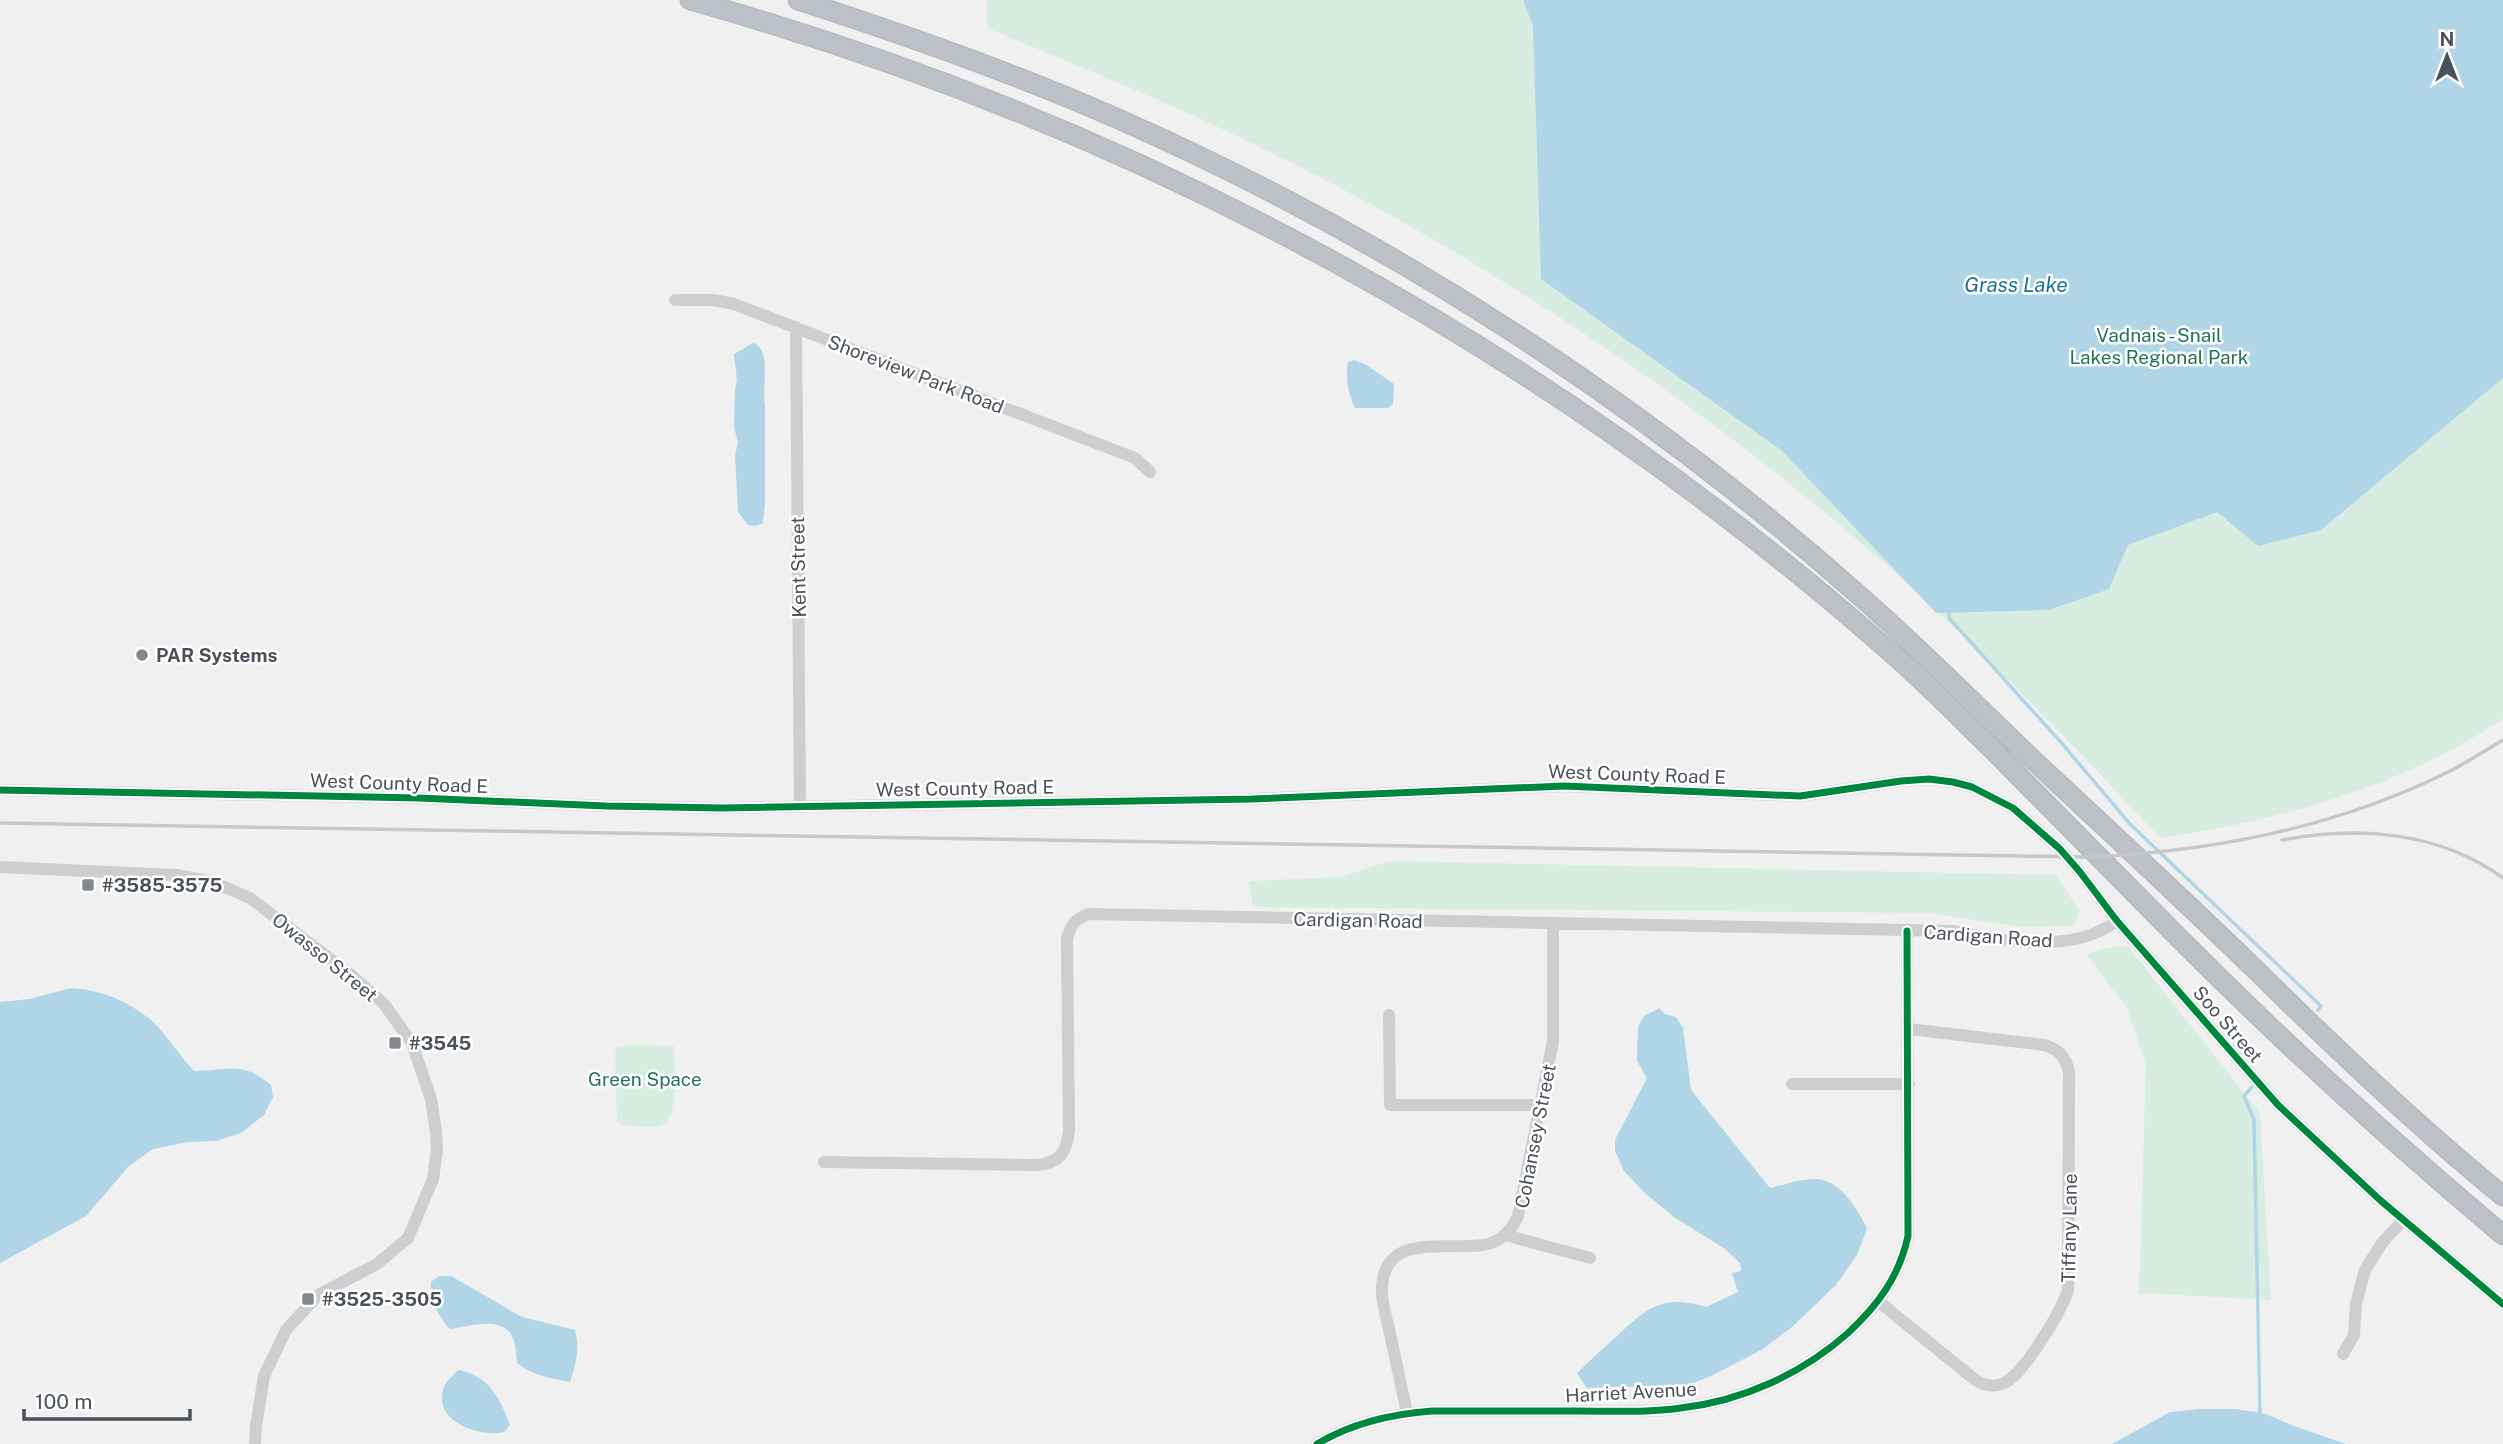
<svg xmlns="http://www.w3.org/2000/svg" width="2503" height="1444" viewBox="0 0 2503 1444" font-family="'Public Sans',sans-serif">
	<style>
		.green { fill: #d7ede2 }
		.water { fill: #b0d5e6 }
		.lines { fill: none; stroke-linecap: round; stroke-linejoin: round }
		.stream { stroke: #b0d5e6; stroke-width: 3.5 }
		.highway-casing { stroke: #b6b9be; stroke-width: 21 }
		.minor { stroke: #ccced0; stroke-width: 12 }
		.highway { stroke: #bdc0c6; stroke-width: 18 }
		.rail { stroke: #c6c7c9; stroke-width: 3.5 }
		.cycleway-casing { stroke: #fff; stroke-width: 11 }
		.cycleway { stroke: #00873e; stroke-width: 7 }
		.poi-dot { fill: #83898e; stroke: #fff; stroke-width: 2.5 }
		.labels { text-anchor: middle; stroke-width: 5; stroke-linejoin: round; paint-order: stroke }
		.park-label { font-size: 19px; fill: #227453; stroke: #fff }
		.street-label { font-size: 19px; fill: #49515a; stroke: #fff }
		.poi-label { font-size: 19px; font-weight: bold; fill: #49515a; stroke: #fff; text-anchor: start }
		.water-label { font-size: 21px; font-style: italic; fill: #1d739a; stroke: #fff }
	</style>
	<rect width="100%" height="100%" fill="#f0f0f0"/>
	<!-- green -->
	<path class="green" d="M 987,0 L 2503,0 L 2503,719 C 2403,786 2279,821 2161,838 C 2053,724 1945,611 1823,511 C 1648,366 1445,235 1239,137 C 1156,97 1071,63 987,28 Z
		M 1390,861 L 2056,875 L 2079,910 L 2074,926 L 2020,927 L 1930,913 L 1253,907 L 1248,881 L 1340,877 Z
		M 2128,946 L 2260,1113 L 2271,1300 L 2139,1293 L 2146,1065 L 2127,1008 L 2086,954 L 2105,948 Z
		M 628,1045 L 674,1046 C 674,1065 681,1117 661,1125 C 651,1129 633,1126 622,1125 L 617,1122 L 615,1052 L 617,1047 Z"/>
	<!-- water -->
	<path class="water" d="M 1523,0 L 2503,0 L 2503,378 L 2321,530 L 2258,546 L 2217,512 L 2128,545 L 2109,589 L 2049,610 L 1936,613 L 1781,450 L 1541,279 L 1533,26 Z
		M 753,343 C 773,350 761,388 765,404 L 765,503 L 763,523 L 756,526 L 748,525 L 738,512 L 735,455 L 738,443 L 734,427 L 735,390 L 737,380 L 734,354 Z
		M 1354,360 L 1365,364 L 1394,384 L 1393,404 L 1388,408 L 1355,408 C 1348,393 1345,378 1348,362 Z
		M 71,988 C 102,990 132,1002 155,1024 C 169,1038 180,1056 194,1071 C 227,1071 242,1060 271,1085 L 273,1097 L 264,1115 L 241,1133 L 216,1141 L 188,1142 L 153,1149 L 128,1167 L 86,1216 L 0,1263 L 0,1002 L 29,999 Z
		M 1659,1008 L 1665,1014 L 1676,1017 L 1683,1028 L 1691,1090 L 1770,1188 C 1784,1185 1800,1179 1814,1179 C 1840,1179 1857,1208 1867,1229 L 1857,1255 L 1836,1285 L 1792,1327 L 1763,1349 L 1711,1376 L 1688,1385 L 1587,1388 L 1577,1373 C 1590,1360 1604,1348 1618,1335 C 1648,1307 1664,1294 1706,1307 L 1738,1292 L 1732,1273 L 1741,1271 L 1740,1263 L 1725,1249 L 1674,1217 L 1645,1193 L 1624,1171 L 1615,1151 L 1615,1140 L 1647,1078 L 1637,1061 L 1638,1027 L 1644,1016 Z
		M 439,1276 L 451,1276 L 522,1317 L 575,1330 C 580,1348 576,1364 570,1382 C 551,1378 533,1376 517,1363 C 516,1355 516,1343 512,1336 C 501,1315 467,1327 450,1329 C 437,1314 430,1301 431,1282 Z
		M 458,1370 C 489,1375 500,1399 510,1425 L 504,1432 C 479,1438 431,1421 444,1387 C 446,1381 454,1375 458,1370 Z
		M 2200,1409 L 2236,1409 L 2266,1414 L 2294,1426 L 2346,1444 L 2112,1444 L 2170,1412 Z"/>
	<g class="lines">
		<!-- stream -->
		<path class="stream" d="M 1949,610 L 1949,618 L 2059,740 L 2130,824 L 2321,1006 L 2318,1010
			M 2252,1087 L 2244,1096 L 2254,1120 L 2260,1416"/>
		<!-- highway casing -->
		<g class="highway-casing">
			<path id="highway" d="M 690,0 C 1138,125 1548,349 1896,657 C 1930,687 1961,719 1993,750 C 2053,811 2113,872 2174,933 C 2279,1039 2389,1139 2503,1235
				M 798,0 C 906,35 1012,72 1116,118 C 1387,237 1639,400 1861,597 C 1919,648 1974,703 2030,757 C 2107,829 2185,901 2261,975 C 2339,1052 2418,1127 2503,1196"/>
		</g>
		<!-- minor -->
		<path class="minor" d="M 675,300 L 713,300 L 734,304 L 1135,458 L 1150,472
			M 796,327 L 800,807
			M 0,790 L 419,798 L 606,806 L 723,808 L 1252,799 L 1564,786 L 1800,796 L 1901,781 L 1929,779 L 1953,782 L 1972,787 L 2013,808 L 2060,849 L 2080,872 L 2117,921 L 2278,1105 L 2380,1200 L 2503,1304
			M 0,867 L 176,875 L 213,882 L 250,898 L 350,974 L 384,1004 L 412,1043 L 431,1099 L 436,1132 L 437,1150 L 433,1179 L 408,1238 L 377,1264 L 318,1295 L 286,1330 L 264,1376 L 256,1426 L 255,1444
			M 1389,1015 L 1390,1105 L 1541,1105
			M 1792,1084 L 1909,1084
			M 824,1162 L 1037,1165 C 1060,1163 1067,1152 1069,1130 L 1067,939 C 1070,925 1075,920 1088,914 L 1954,931 C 2006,942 2072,954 2117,921
			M 1505,1235 L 1590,1258
			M 1878,1301 L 1974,1379 C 1983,1385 1994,1388 2004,1383 C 2024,1374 2062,1310 2068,1290 L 2069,1073 C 2067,1058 2059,1049 2044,1045 L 1909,1029
			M 2343,1354 L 2354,1335 L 2356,1304 L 2365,1270 L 2382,1243 L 2403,1220
			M 1407,1413 C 1401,1385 1395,1357 1389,1329 C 1386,1316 1381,1301 1382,1287 C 1385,1229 1453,1253 1488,1244 C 1503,1240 1512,1229 1518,1216 L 1553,1041 L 1553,923
			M 1317,1444 C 1352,1423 1391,1414 1432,1411 C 1480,1411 1527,1411 1575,1411 C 1610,1411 1646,1413 1681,1408 C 1742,1401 1802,1374 1848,1333 C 1878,1305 1899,1277 1908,1236 L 1907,931"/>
		<!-- highway -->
		<use href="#highway" class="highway"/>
		<!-- rail -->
		<path class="rail" d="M 0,823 L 2086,857 C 2211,852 2339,827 2452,770 C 2469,761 2486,750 2503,740
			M 2282,840 C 2358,826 2439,831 2503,878"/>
		<!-- cycleway casing -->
		<g class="cycleway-casing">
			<path id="cycleway" d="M 0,790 L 419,798 L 606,806 L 723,808 L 1252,799 L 1564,786 L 1800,796 L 1901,781 L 1929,779 L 1953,782 L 1972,787 L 2013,808 L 2060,849 L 2080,872 L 2117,921 L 2278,1105 L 2380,1200 L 2503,1304
				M 1317,1444 C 1352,1423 1391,1414 1432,1411 C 1480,1411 1527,1411 1575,1411 C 1610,1411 1646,1413 1681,1408 C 1742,1401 1802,1374 1848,1333 C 1878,1305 1899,1277 1908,1236 L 1907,931"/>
		</g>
		<!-- cycleway -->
		<use href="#cycleway" class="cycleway"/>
	</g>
	<!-- markers -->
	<g class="poi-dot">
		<circle cx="142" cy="655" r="7"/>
		<rect x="81" y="878" width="14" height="14" rx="3.5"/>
		<rect x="388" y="1036" width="14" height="14" rx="3.5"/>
		<rect x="301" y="1292" width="14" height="14" rx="3.5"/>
	</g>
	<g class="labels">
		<!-- park labels -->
		<g class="park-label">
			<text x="2159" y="342">Vadnais - Snail<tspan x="2159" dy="22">Lakes Regional Park</tspan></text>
			<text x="645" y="1086">Green Space</text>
		</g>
		<!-- street labels -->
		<g class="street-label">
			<text transform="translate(916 374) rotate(21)" y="7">Shoreview Park Road</text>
			<text transform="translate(798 567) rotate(-91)" y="7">Kent Street</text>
			<text transform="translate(1637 774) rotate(2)" y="7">West County Road E</text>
			<text transform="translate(399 783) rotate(2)" y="7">West County Road E</text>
			<text transform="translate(965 788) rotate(-1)" y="7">West County Road E</text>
			<text transform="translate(1358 920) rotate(1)" y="7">Cardigan Road</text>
			<text transform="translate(1988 936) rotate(4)" y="7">Cardigan Road</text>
			<text transform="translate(325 957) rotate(39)" y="7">Owasso Street</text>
			<text transform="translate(2228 1024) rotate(49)" y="7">Soo Street</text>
			<text transform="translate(1535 1136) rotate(-79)" y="7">Cohansey Street</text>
			<text transform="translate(2069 1228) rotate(-89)" y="7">Tiffany Lane</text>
			<text transform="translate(1631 1392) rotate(-3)" y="7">Harriet Avenue</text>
		</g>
		<!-- poi labels -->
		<g class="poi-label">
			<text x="156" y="662">PAR Systems</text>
			<text x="102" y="892">#3585-3575</text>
			<text x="409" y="1050">#3545</text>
			<text x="322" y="1306">#3525-3505</text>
		</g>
		<!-- water labels -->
		<g class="water-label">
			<text x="2016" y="292">Grass Lake</text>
		</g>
	</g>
	<!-- north arrow -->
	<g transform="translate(2447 56)" stroke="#ffffff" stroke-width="5" paint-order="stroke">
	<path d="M0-5L12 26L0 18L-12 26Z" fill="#49515a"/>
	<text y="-10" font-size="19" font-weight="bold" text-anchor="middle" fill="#49515a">N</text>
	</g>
	<!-- scale -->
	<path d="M24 1409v10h166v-10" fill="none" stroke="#49515a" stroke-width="3.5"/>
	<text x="35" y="1409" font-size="21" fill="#49515a" stroke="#ffffff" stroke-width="5" paint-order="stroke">100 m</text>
</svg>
